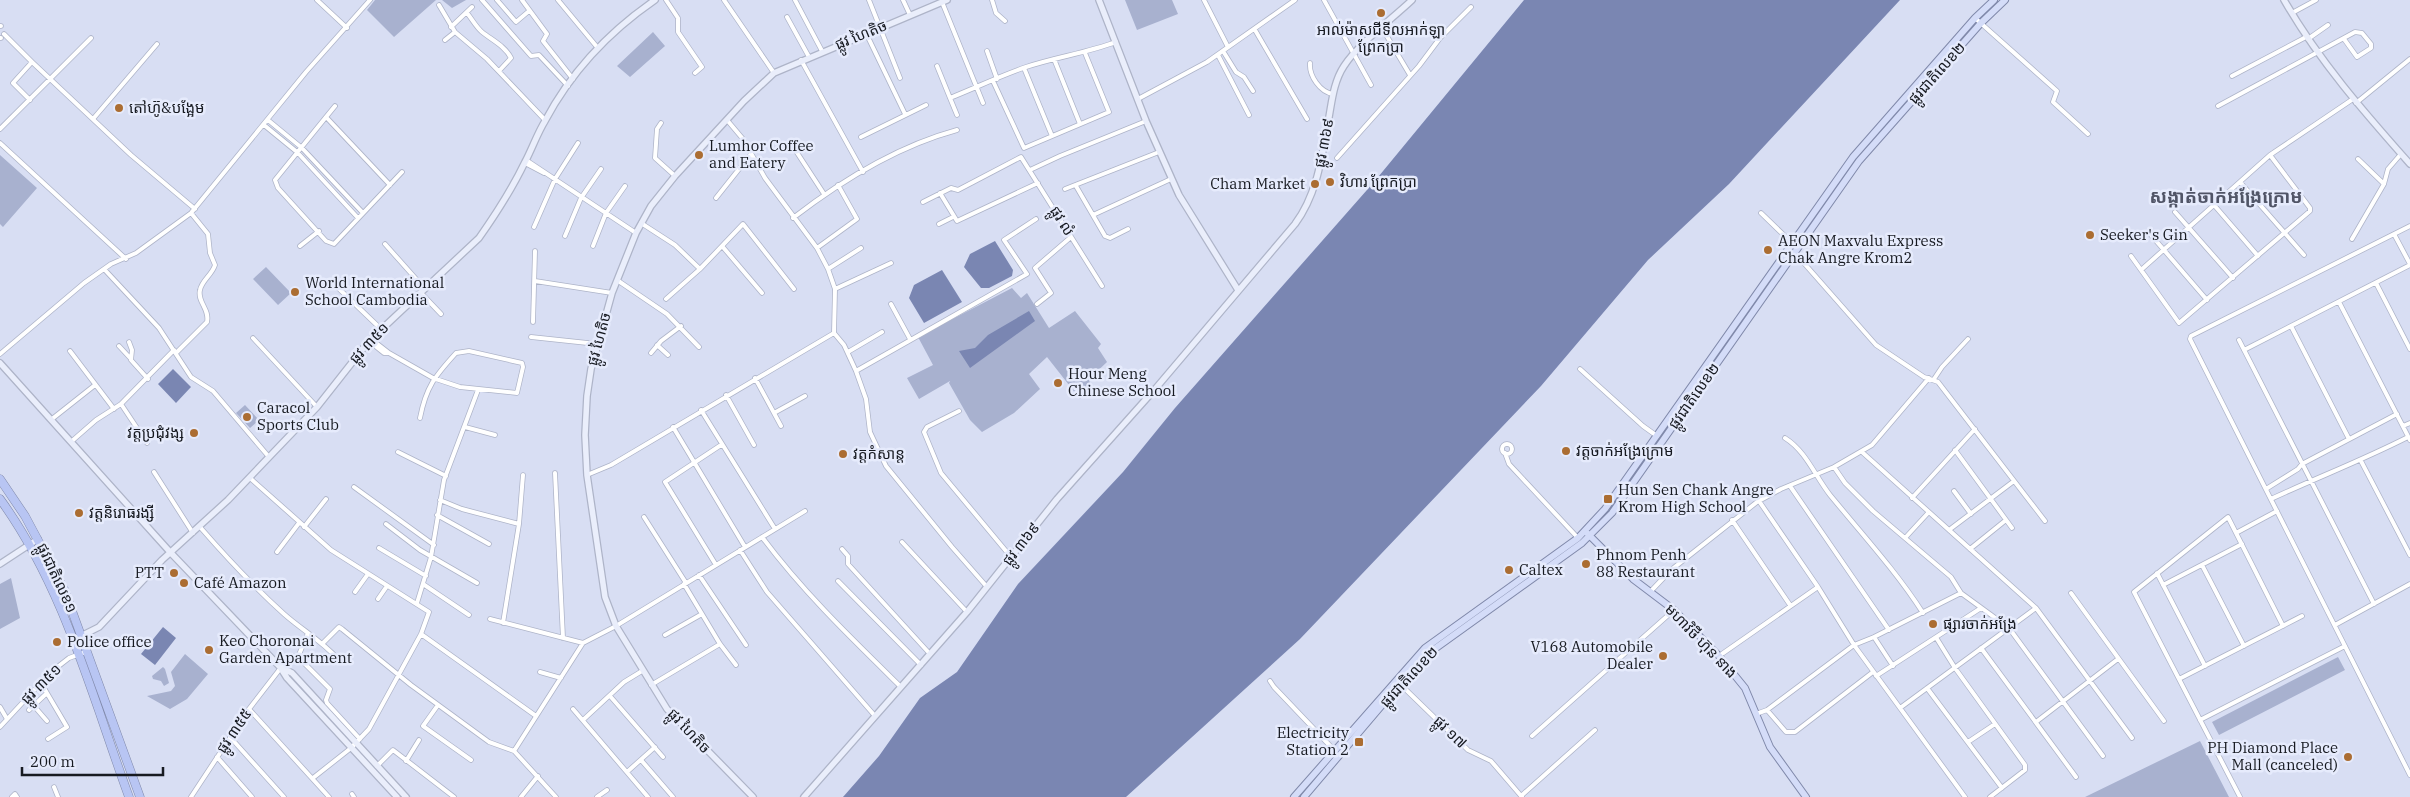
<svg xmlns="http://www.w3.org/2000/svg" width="2410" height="797" viewBox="0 0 2410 797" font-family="'IBM Plex Serif','Noto Sans Khmer',serif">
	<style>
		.green { fill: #a8b1cf }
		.water { fill: #7a86b2 }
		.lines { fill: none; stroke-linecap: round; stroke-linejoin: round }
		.street-casing { stroke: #aeb4c8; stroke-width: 5.5 }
		.secondary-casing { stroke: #aeb4c8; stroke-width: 8 }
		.primary-casing { stroke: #8089aa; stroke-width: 8 }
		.highway-casing { stroke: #8089aa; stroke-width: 9 }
		.street { stroke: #fff; stroke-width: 4 }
		.secondary { stroke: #eaeefb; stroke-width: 5.5 }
		.primary { stroke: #d4dcf8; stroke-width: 6 }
		.highway { stroke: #b8c5f3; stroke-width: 8 }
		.poi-dot { fill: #ab6d32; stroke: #e6ebfc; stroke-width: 2 }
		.labels { text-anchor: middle; stroke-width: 5; stroke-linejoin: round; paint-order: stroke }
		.poi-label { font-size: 15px; fill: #171a21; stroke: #e6ebfc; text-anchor: start }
		.street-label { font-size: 15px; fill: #171a21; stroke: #e6ebfc }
		.quarter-label { font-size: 18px; font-weight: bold; fill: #515567; stroke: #e6ebfc }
	</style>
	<rect width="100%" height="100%" fill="#d8def3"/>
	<!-- green -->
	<path class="green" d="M 375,0 L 436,0 L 394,37 L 367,10 Z
		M 442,0 L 466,0 L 452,8 Z
		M 1125,0 L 1172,0 L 1178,14 L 1137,30 Z
		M 653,32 L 665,46 L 630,77 L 617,66 Z
		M 0,155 L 37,188 L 3,227 L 0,224 Z
		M 266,267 L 291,293 L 278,305 L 253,279 Z
		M 1012,288 L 1021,298 L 1027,293 L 1049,328 L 1075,311 L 1101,344 L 1098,348 L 1107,362 L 1089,379 L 1091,389 L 1080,399 L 1047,357 L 1029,374 L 1040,389 L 1014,413 L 982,432 L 970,420 L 949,383 L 950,381 L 919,399 L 907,378 L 933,365 L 918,337 Z
		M 245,405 L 259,420 L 250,428 L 236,413 Z
		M 11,578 L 20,618 L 0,629 L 0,584 Z
		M 185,654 L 208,674 L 187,699 L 170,709 L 147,696 L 171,691 L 175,686 L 171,672 Z
		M 2338,657 L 2345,670 L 2219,735 L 2212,722 Z
		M 163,667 L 165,669 L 169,683 L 164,686 L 161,681 L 153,679 L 152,676 Z
		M 2200,741 L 2229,797 L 2085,797 Z"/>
	<!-- water -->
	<path class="water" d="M 1524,0 L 1900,0 L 1729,184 L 1648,260 L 1541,386 L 1300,639 L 1126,797 L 843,797 L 879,756 L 920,698 L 957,672 L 1018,584 L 1123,472 L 1175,408 L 1374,182 Z
		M 995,241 L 1013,270 L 1012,276 L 989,288 L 981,288 L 964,267 L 970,254 Z
		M 942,270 L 962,302 L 924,323 L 909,298 L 914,285 Z
		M 1029,311 L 1035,321 L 970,368 L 959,351 L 975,348 L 988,335 Z
		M 173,369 L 191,387 L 176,403 L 158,384 Z
		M 163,627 L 176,638 L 155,665 L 141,654 Z"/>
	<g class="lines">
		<!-- street casing -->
		<g class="street-casing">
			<path id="street" d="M 317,0 L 347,28
				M 482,0 L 531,56 L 539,55 L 568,86
				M 497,0 L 516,22 L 529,11
				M 522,0 L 547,34 L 543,41 L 573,79
				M 558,0 L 597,47
				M 666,0 L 678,18 L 678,32 L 702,67 L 695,73
				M 724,0 L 774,73
				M 795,0 L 822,51
				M 869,0 L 900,78
				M 903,0 L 910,15
				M 992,0 L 996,13 L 1005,21
				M 1204,0 L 1228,47
				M 1324,0 L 1371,85
				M 942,2 L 983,103
				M 439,5 L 455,32 L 487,59 L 545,120
				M 467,13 C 472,19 476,27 482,32 C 492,40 505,46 511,58 L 499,71
				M 2292,13 L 2316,0
				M 787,17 L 809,57
				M 1975,18 L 2057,91 L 2053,102 L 2088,134
				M 0,26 L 1,26
				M 451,27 L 472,7
				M 1382,28 L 1410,75
				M 1255,30 L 1307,119
				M 866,33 L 905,114
				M 4,34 L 32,62
				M 0,38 L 1,38
				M 2308,39 L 2328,25
				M 445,40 L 455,32
				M 987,51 L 997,79
				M 1223,51 L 1236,72 L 1244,77 L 1253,91
				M 1218,55 L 1249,115
				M 1054,59 L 1080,124
				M 801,60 L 863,172
				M 1310,63 C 1309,76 1320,92 1333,94
				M 937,66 L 950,98 C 975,88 1000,76 1026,67 C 1056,57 1086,53 1116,42
				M 1024,68 L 1052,136
				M 2232,76 L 2306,37
				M 993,81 L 1024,148 L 1109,112 L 1085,53
				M 950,98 L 957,115
				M 1138,99 L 1207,62 L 1295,0
				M 30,100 L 13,83 L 32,62 L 131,155 L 195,209
				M 2356,103 L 2410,59
				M 2218,106 L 2355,32 L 2362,33 L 2371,44 L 2371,48 L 2357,57 L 2344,39
				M 326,117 L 335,106
				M 93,119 L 157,44
				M 268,120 L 302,148 L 363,213
				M 727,120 L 743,139 L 765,178 L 817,248 L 828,269 L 835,289 L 834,333 L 844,345 L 856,371 L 866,399 L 870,432 L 886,466 L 952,547 L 987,587
				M 661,123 L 657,129 L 655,158 L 675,176
				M 264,125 L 297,152 L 358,218
				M 0,129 L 91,38
				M 861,137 L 926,105
				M 0,143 L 126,259
				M 794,148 L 824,194
				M 1337,158 L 1419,66 L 1440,38 L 1471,7
				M 2358,159 L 2384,184
				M 526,160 L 636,233
				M 525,163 L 544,173
				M 1030,170 L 1060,156 L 1146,121
				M 2240,182 L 2304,255
				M 390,185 L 326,117 L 275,180 L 278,188 L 326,241 L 334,244 L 402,172
				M 1076,186 L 1105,236 L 1110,238 L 1128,229
				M 1065,189 L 1159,152
				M 940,193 L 957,221 L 1038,183
				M 716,198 L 751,154
				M 923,202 L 951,188 L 958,190 L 1021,157 L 1102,286
				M 2214,205 L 2258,256
				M 2175,212 L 2233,278
				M 1761,213 L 1792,243
				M 1093,215 L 1171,179
				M 793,218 C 841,181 898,146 957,130
				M 641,223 L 675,245 L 700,269 L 666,299
				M 939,224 L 953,217
				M 2410,226 L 2191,336 L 2190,339 L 2410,775
				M 534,227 L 555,179 L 578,143
				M 2394,234 L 2410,264
				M 2151,235 L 2207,300
				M 565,236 L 581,198 L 601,169
				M 2352,239 L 2384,184 L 2388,169 L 2401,154
				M 385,244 L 425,289
				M 300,246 L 319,231
				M 593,246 L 606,213 L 625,186
				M 722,246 L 762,293
				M 817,248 L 857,219 L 838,185
				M 1795,253 L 1876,345 L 1924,377 L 1938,382 L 2045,521
				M 2131,256 L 2179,323 L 2310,211 L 2310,208 L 2270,155
				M 104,269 L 159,328 L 191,377 L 213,391 L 269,457
				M 700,269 L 743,224 L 794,289
				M 828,269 L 861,248
				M 2141,270 L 2270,155 L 2353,99
				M 617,280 L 667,314 L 699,347
				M 535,281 L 612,293
				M 2376,283 L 2410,349
				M 335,285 L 381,329
				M 835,289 L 891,263
				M 421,293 L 441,314
				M 2339,302 L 2410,440
				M 891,304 L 910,339
				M 1037,304 L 1051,293 L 1035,268 L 1071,237
				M 533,322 L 535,251
				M 2291,326 L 2349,439
				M 531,337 L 597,344
				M 253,338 L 317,407
				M 371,339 L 389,353
				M 2239,340 L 2374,604
				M 369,341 L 384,353 L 389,353 L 433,378 L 460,387 L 517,393 L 523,367 L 522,363 L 469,351 L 456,353 C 435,376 426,387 420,418
				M 129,342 L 132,350 L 131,360 L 148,379
				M 657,345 L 668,355
				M 119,346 L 131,359
				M 2244,350 L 2410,265
				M 70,351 L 114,409
				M 848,352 L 882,332
				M 176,353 L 207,322 C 210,309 197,302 200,290 C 202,280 212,275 215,265 L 210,253 L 208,234 L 191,213
				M 651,353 L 661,341 L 681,326
				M 0,354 L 84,283 L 111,264 L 136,253 L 191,213 L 306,72 L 370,0
				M 1580,369 L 1643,426 L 1657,436
				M 856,371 L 1027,274 L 1004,240 L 1036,219
				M 755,378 L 781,426
				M 1934,379 L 1942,367 L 1968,339
				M 726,395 L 754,445
				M 121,404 L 147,443
				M 701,410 L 775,529
				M 959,411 L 927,427 L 924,432 L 941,473 L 1011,557
				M 774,413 L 805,396
				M 52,419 L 95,385
				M 2403,426 L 2410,423
				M 465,427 L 495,435
				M 673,427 L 745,547
				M 1785,438 C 1806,451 1815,476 1830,495 C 1862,534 1896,571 1923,613
				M 72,441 L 96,420 L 121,404 L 174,350
				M1502 449a5 5 0 1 1 10 0a5 5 0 1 1-10 0Z
				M 1955,450 L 2012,528
				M 398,452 L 446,476
				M 1862,452 L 2036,608 L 2132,738
				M 1505,453 L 1509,464 L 1578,538
				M 2361,461 L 2410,555
				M 1834,467 L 1845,483 L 1873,511 L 1951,577 L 1961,593 L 2009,628 L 2103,756
				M 154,472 L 193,533
				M 555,473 L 563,638
				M 587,475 L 611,465 L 834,333
				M 250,478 L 331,550 L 429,612 L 421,634 L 369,729 L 351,748 L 313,778
				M 1790,486 L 1889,630
				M 354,487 L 434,545
				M 2266,489 L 2298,469 L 2302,464 L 2397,414
				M 1954,491 L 1971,514
				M 1912,498 L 1975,429
				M 2271,499 C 2316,478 2363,460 2408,437
				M 440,500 L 462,509 L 519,524
				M 1759,501 L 1818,587 L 1854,645 L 1965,797
				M 437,515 L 489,544
				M 644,517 L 686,583
				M 1732,520 L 1790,605
				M 386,524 L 420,550 L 477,583
				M 200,527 C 227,558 254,587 284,614 C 302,630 322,641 338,659
				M 304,527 L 326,499
				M 1949,530 L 2014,481
				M 2236,533 L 2277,511
				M 762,537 C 803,592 852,639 901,687
				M 1905,538 L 1928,513
				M 902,542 L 967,612
				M 379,548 L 426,576
				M 842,549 L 848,556 L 848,564 L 930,654
				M 1970,549 L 2006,520
				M 740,550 L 767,592 L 875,716
				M 277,552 L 299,523
				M 716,565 L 665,482 L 721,445
				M 2202,565 L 2244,646
				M 2157,573 L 2205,666
				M 699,575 L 746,645
				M 838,581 L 921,665
				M 423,584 L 469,615
				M 684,584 L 720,644 L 736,665
				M 2163,585 L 2242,544
				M 1651,591 L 1671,570 L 1757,502 L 1781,489 L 1834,467 L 1872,445 L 1929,378
				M 355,592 L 368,574
				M 2071,593 L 2164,721
				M 378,599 L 387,586
				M 417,603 L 431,557 L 444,480 L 478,390
				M 490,619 L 583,643
				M 503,623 L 519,524 L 523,475
				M 2335,625 L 2410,584
				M 421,634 L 536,716
				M 665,635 L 702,614
				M 1874,637 L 1893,666
				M 1937,639 L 1955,668 L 2025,765 L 2025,770 L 1990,797
				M 323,643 L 339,627 L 342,629 L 411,685 L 489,742 L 514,751 L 556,797
				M 1981,648 L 2076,777
				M 1719,656 L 1818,587
				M 298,657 L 308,633
				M 540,672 L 561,678
				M 1876,676 L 1981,608
				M 2179,679 L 2302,616
				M 1270,681 L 1274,687 L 1334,750
				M 41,683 L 67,727 L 48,739
				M 1400,684 L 1468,750 L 1491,761 L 1522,797
				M 651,685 L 720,644
				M 1927,688 L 2002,788
				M 610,696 L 663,757
				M 438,705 L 423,726 L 471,760
				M 34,706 L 47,721
				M 0,707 L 7,719
				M 1900,708 L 2036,608
				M 249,709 L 329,797
				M 573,709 L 648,797
				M 29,710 L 47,693
				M 1767,710 L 1786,732 L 1795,732 L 1873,672
				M 1756,714 L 1767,710 L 1854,645 L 1874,637 L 1961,593
				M 583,720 L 624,682 L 642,671
				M 2200,720 L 2345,646
				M 2036,722 L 2118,659
				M 0,727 L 51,672 L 69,658 L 88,651
				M 1532,736 L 1674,610
				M 230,737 L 284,797
				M 1968,742 L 1995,724
				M 514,751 L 583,643 L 616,626 L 805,511
				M 217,757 L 252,797
				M 641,760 L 673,797
				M 406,761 L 419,740
				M 377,766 L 393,750 L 454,797
				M 627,772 L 655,747
				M 54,787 L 58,797
				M 352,794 L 354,797
				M 1521,796 L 1595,730
				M 12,797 L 15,794 L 17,797
				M 191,797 L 249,709 L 290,656 L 298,657 L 330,689 L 326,700 L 327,703 L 360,739
				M 521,797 L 538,776
				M 597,797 L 607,790
				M 2240,797 L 2134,592 L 2228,517 L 2283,626"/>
		</g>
		<!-- secondary casing -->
		<g class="secondary-casing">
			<path id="secondary" d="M 1099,0 L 1146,121 L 1179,195 L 1238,290
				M 2284,0 C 2319,61 2364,112 2410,164
				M 0,363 L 170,552 L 280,667 L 287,678 L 397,797
				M 0,564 L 38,539
				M 73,640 L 99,627 L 162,560 L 228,500 L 317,407 L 369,341 L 479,238 C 496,214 512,189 525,162 C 532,149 537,134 545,121 C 571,72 610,31 655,0
				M 282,668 L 292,673 L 406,797
				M 753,797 L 667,709 L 616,626 L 605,597 L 587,475 L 585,435 L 587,396 L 591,369 L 612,293 L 636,233 L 651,206 L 675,176 L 744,101 L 774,73 L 947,0
				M 804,797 L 967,612 L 1057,499 L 1156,388 L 1295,224 C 1318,193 1322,155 1329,117 C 1332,100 1334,81 1344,66 C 1358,44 1392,19 1412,0"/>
		</g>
		<!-- primary casing -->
		<g class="primary-casing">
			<path id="primary" d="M 1588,534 L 1633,579 L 1674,610 L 1719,656 L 1745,688 L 1770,747 L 1806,797
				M 1294,797 L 1425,648 L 1578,538 L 1605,509 L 1853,157 L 1975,18 L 1994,0
				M 1304,797 L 1411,671 L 1429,653 L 1582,543 L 1612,513 L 1859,161 L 1981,23 L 2005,0"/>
		</g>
		<!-- highway casing -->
		<g class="highway-casing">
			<path id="highway" d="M 0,479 L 25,516 L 64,589 L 140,797
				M 0,499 C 64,587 92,696 129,797"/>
		</g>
		<!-- street -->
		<use href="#street" class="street"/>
		<!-- secondary -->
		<use href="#secondary" class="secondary"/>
		<!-- primary -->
		<use href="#primary" class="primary"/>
		<!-- highway -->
		<use href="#highway" class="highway"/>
	</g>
	<!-- markers -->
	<g class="poi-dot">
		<circle cx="1381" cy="13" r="5"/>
		<circle cx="119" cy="108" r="5"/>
		<circle cx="699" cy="155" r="5"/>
		<circle cx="1330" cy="182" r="5"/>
		<circle cx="1315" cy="184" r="5"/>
		<circle cx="2090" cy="235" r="5"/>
		<circle cx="1768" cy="250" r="5"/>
		<circle cx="295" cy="292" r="5"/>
		<circle cx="1058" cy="383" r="5"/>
		<circle cx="247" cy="417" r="5"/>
		<circle cx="194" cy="433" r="5"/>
		<circle cx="1566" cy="451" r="5"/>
		<circle cx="843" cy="454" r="5"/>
		<rect x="1603" y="494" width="10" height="10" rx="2.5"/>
		<circle cx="79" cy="513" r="5"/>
		<circle cx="1586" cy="564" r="5"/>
		<circle cx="1509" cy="570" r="5"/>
		<circle cx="174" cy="573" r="5"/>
		<circle cx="184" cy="583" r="5"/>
		<circle cx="1933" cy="624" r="5"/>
		<circle cx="57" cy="642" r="5"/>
		<circle cx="209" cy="650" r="5"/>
		<circle cx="1663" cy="656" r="5"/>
		<rect x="1354" y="737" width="10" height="10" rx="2.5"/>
		<circle cx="2348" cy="757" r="5"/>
	</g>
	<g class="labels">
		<!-- poi labels -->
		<g class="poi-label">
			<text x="1381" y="35" text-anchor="middle">អាល់ម៉ាសជីទីលអាក់ឡា<tspan x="1381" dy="17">ព្រែកប្រា</tspan></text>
			<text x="129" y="113">តៅហ៊ូ&amp;បង្អែម</text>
			<text x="709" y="151">Lumhor Coffee<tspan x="709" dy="17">and Eatery</tspan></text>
			<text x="1340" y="187">វិហារ ព្រែកប្រា</text>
			<text x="1305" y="189" text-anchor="end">Cham Market</text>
			<text x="2100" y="240">Seeker's Gin</text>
			<text x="1778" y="246">AEON Maxvalu Express<tspan x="1778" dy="17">Chak Angre Krom2</tspan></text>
			<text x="305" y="288">World International<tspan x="305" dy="17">School Cambodia</tspan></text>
			<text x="1068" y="379">Hour Meng<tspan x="1068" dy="17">Chinese School</tspan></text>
			<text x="257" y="413">Caracol<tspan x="257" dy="17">Sports Club</tspan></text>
			<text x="184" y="438" text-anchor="end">វត្តប្រជុំវង្ស</text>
			<text x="1576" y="456">វត្តចាក់អង្រែក្រោម</text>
			<text x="853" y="459">វត្តកំសាន្ត</text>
			<text x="1618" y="495">Hun Sen Chank Angre<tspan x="1618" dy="17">Krom High School</tspan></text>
			<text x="89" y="518">វត្តនិរោធរង្សី</text>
			<text x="1596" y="560">Phnom Penh<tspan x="1596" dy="17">88 Restaurant</tspan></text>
			<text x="1519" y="575">Caltex</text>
			<text x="164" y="578" text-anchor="end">PTT</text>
			<text x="194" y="588">Café Amazon</text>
			<text x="1943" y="629">ផ្សារចាក់អង្រែ</text>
			<text x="219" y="646">Keo Choronai<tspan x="219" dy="17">Garden Apartment</tspan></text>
			<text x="67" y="647">Police office</text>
			<text x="1653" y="652" text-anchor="end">V168 Automobile<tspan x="1653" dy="17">Dealer</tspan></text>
			<text x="1349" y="738" text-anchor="end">Electricity<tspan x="1349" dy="17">Station 2</tspan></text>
			<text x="2338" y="753" text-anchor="end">PH Diamond Place<tspan x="2338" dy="17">Mall (canceled)</tspan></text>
		</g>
		<!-- street labels -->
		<g class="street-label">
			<text transform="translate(861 35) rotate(-22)" y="5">ផ្លូវ ហៃតិច</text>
			<text transform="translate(1937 73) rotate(-48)" y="5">ផ្លូវជាតិលេខ២</text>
			<text transform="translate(1324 143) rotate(-79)" y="5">ផ្លូវ ៣៦៩</text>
			<text transform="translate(1062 221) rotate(58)" y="5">ផ្លូវ លំ</text>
			<text transform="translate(599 339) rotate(-75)" y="5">ផ្លូវ ហៃតិច</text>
			<text transform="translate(369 343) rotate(-47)" y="5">ផ្លូវ ៣៥១</text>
			<text transform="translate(1694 396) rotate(-55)" y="5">ផ្លូវជាតិលេខ២</text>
			<text transform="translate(1021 544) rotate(-52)" y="5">ផ្លូវ ៣៦៩</text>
			<text transform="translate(57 578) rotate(65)" y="5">ផ្លូវជាតិលេខ១</text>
			<text transform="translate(1701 641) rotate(46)" y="5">មហាវិថី ហ៊ុន នាង</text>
			<text transform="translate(1409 677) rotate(-47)" y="5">ផ្លូវជាតិលេខ២</text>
			<text transform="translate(41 684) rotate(-45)" y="5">ផ្លូវ ៣៥១</text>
			<text transform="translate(234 731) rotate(-56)" y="5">ផ្លូវ ៣៥៥</text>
			<text transform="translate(689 731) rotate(47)" y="5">ផ្លូវ ហៃតិច</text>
			<text transform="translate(1450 732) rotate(44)" y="5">ផ្លូវ ១៧</text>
		</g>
		<!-- quarter labels -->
		<g class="quarter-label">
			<text x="2226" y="203">សង្កាត់ចាក់អង្រែក្រោម</text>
		</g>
	</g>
	<!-- scale -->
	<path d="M22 767v8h141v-8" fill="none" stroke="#171a21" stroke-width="2.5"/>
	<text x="30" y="767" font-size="15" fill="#171a21" stroke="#e6ebfc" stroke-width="4" paint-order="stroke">200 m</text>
</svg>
